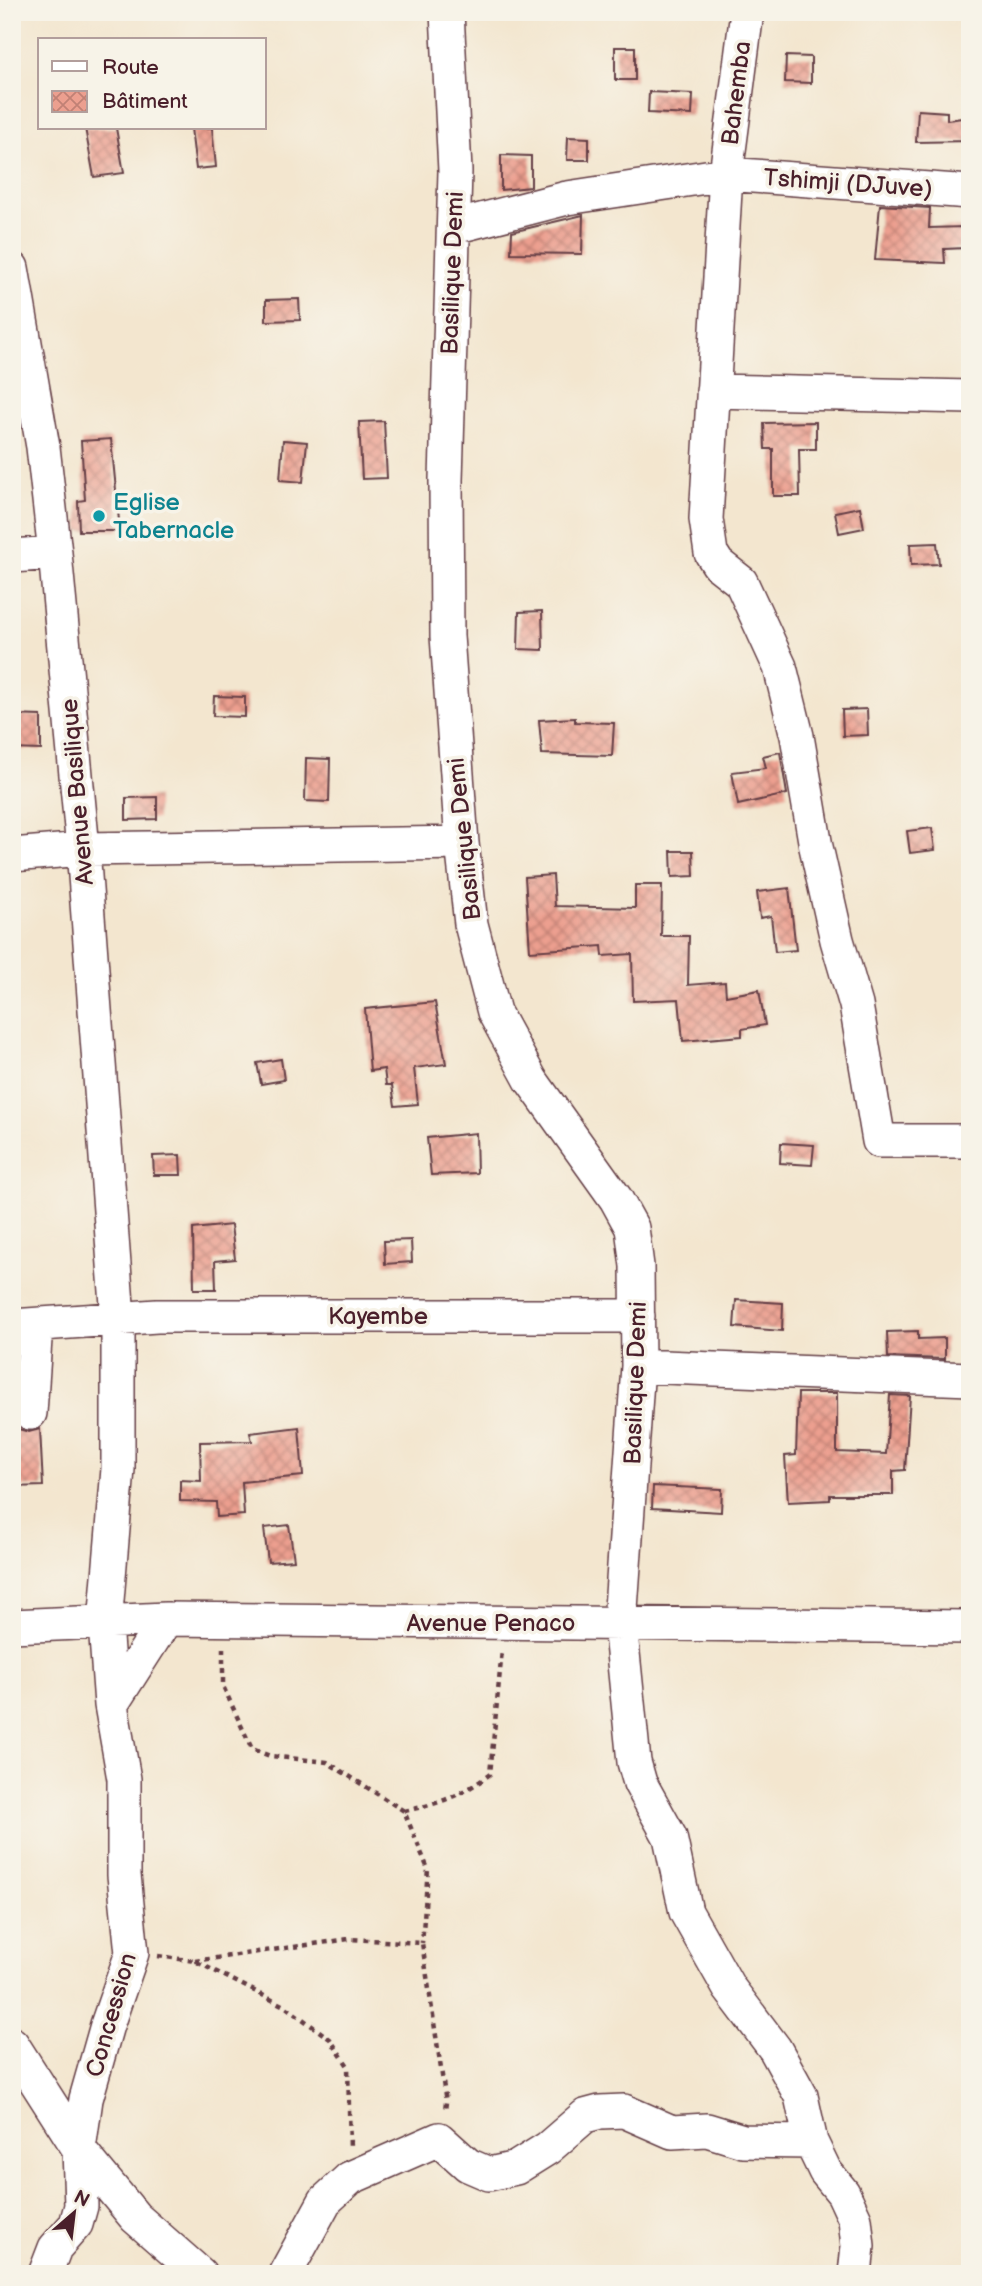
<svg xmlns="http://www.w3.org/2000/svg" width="982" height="2286" viewBox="0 0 982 2286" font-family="'Balsamiq Sans',sans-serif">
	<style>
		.building { fill: url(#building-cross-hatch) }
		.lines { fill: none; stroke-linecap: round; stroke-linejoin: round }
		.minor-casing { stroke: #633d44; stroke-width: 36 }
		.path { stroke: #633d44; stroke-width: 4.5; stroke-dasharray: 5 5; stroke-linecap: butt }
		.minor { stroke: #fff; stroke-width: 33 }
		.culture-dot { fill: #0f9aa8; stroke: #f7f3e8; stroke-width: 2.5 }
		.labels { text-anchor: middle; stroke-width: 7; stroke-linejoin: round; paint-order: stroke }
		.street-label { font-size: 24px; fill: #4a1f2b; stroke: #f7f3e8 }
		.culture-label { font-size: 24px; fill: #0d838f; stroke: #f7f3e8; text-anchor: start }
	</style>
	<defs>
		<pattern id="building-cross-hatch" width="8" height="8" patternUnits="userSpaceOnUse" patternTransform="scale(1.75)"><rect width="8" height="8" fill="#ec9f8f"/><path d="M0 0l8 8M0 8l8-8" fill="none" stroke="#c18175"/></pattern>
	</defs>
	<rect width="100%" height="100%" fill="#f7f3e8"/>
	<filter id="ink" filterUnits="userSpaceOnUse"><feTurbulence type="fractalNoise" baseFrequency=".0143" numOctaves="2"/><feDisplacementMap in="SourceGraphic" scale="14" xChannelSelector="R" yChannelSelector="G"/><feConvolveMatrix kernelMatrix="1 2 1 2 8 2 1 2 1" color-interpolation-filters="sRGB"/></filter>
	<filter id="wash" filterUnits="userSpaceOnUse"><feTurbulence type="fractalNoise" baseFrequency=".00686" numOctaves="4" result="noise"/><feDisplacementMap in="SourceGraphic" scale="28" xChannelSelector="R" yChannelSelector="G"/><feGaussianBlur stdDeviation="1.57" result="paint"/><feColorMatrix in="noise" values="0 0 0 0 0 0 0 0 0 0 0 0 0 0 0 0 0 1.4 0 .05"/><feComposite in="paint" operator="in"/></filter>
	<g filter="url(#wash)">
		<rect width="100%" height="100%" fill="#f3e6cf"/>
		<g id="blocks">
			<!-- building -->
			<path class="building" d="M 615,47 L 635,47 L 635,80 L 615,80 Z
				M 786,56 L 811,57 L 811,83 L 785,82 Z
				M 649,92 L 693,94 L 692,115 L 648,113 Z
				M 918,110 L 947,112 L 947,120 L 970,117 L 970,141 L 916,142 Z
				M 85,128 L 116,128 L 124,173 L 94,177 Z
				M 191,128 L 212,128 L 216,167 L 196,169 Z
				M 568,137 L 589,138 L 589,160 L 567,160 Z
				M 501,155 L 531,156 L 531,187 L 501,190 Z
				M 880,205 L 930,208 L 929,228 L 965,227 L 966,248 L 944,249 L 945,263 L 875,260 Z
				M 583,215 L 582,254 L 511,253 L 512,232 Z
				M 299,299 L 300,320 L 266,321 L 266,300 Z
				M 384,421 L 387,478 L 362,479 L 359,422 Z
				M 816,422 L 816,449 L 799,449 L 800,496 L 773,496 L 773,449 L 765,449 L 764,423 Z
				M 111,439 L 120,531 L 79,531 L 78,501 L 85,500 L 81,441 Z
				M 283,440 L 307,442 L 303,482 L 280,480 Z
				M 860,507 L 864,528 L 839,533 L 835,512 Z
				M 937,543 L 939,564 L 911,565 L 910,544 Z
				M 542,611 L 543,650 L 518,649 L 519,612 Z
				M 214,696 L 245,697 L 245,717 L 213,716 Z
				M 867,709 L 868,735 L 843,736 L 842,710 Z
				M 12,715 L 41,716 L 41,750 L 12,749 Z
				M 575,718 L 575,722 L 614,723 L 612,756 L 542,754 L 539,720 Z
				M 780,752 L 787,794 L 738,805 L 732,772 L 766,768 L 763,756 Z
				M 306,758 L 330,759 L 329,802 L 305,801 Z
				M 157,797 L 157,819 L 126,820 L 126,798 Z
				M 932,828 L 935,850 L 910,853 L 907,831 Z
				M 671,851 L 693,851 L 694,876 L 672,877 Z
				M 553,875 L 555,906 L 635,908 L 635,885 L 662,885 L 661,936 L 689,936 L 688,985 L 725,982 L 726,996 L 759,990 L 765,1025 L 742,1029 L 742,1036 L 683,1041 L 679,999 L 633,1001 L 632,954 L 603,956 L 602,946 L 530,951 L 525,877 Z
				M 789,888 L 796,950 L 775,952 L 771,916 L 760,918 L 757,892 Z
				M 435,1002 L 446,1064 L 414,1068 L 418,1104 L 395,1106 L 392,1085 L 386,1085 L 384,1069 L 370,1071 L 365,1009 Z
				M 281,1059 L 284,1080 L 261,1084 L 257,1063 Z
				M 476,1133 L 477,1173 L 431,1175 L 427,1138 Z
				M 781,1143 L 814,1145 L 812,1165 L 780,1163 Z
				M 180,1155 L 181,1175 L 154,1175 L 153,1156 Z
				M 231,1225 L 235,1259 L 215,1261 L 216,1289 L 194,1289 L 193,1229 Z
				M 411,1240 L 412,1262 L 385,1264 L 384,1241 Z
				M 736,1300 L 783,1303 L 782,1331 L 734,1327 Z
				M 918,1331 L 918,1339 L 945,1338 L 945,1359 L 888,1357 L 887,1332 Z
				M 798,1393 L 837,1393 L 837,1452 L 886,1454 L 890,1395 L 910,1396 L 905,1470 L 893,1471 L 893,1495 L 830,1495 L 830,1500 L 788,1502 L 785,1456 L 796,1455 Z
				M 299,1427 L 303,1476 L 242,1482 L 244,1515 L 217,1517 L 216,1502 L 180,1501 L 180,1480 L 201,1481 L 200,1442 L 252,1441 L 250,1433 Z
				M 15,1428 L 29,1432 L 40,1429 L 43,1486 L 12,1487 L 12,1466 L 16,1466 Z
				M 653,1486 L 722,1489 L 721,1512 L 652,1508 Z
				M 289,1525 L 294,1560 L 268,1562 L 264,1528 Z"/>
		</g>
	</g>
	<g filter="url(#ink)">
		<use href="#blocks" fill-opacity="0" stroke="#633d44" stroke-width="2"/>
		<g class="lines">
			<!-- minor casing -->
			<g class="minor-casing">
				<path id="minor" d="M 447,12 L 455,171 L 446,480 L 447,636 L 462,843 L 471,924 L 494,1012 L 531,1080 L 616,1199 L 632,1228 L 637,1266 L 638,1366 L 620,1623 L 634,1762 L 640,1783 L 670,1837 L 686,1912 L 729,1988 L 775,2049 L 801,2096 L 811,2142 L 825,2171 L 843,2193 L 855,2219 L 858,2246 L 855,2274
					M 747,12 L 726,174 L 706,519 L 711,553 L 718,564 L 741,582 L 780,667 L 797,736 L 816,847 L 837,940 L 856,1005 L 879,1141 L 970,1141
					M 454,227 L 567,198 L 726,174 L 970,192
					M 12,268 L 43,447 L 55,553 L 83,849 L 118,1318 L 118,1469 L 105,1624 L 111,1705 L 124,1779 L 124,1875 L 132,1953 L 107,2025 L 86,2099 L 79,2149 L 135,2217 L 200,2274
					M 713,391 L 970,397
					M 12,556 L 55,553
					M 12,855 L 83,849 L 462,843
					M 12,1326 L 157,1316 L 638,1316
					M 638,1366 L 970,1379
					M 30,1413 L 36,1325
					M 12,1626 L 166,1619 L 970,1627
					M 111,1705 L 166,1619
					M 12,2044 L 79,2149 L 81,2206 L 76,2224 L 55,2248 L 45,2274
					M 285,2274 L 325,2201 L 350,2178 L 439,2139 L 468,2165 L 489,2174 L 516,2168 L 548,2148 L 585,2116 L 600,2112 L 624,2111 L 672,2132 L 707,2130 L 743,2141 L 811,2142"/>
			</g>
			<!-- path -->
			<path class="path" d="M 223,1648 L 223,1686 L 252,1749 L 270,1756 L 327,1762 L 404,1811 L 428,1869 L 422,1943
				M 404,1811 C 438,1804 462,1796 490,1774 L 502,1650
				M 158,1956 L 195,1961 L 286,2007 L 330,2039 L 348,2066 L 350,2149
				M 195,1961 L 349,1939 L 422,1943 L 446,2102 L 445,2111"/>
			<!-- minor -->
			<use href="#minor" class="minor"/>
		</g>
	</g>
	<!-- markers -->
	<circle class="culture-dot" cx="99" cy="516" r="7"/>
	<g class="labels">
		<!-- street labels -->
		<g class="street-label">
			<text transform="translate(736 93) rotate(-83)" y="8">Bahemba</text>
			<text transform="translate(848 183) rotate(4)" y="8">Tshimji (DJuve)</text>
			<text transform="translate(452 273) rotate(-88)" y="8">Basilique Demi</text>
			<text transform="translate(77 792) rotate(-95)" y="8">Avenue Basilique</text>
			<text transform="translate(464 839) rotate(-96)" y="8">Basilique Demi</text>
			<text x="378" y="1324">Kayembe</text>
			<text transform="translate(635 1383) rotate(-88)" y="8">Basilique Demi</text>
			<text x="491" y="1631">Avenue Penaco</text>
			<text transform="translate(111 2015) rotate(-74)" y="8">Concession</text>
		</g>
		<!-- culture labels -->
		<g class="culture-label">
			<text x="113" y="510">Eglise<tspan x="113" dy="28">Tabernacle</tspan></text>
		</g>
	</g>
	<!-- margin -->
	<rect width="982" height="2286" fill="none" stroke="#f7f3e8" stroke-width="42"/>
	<!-- legend -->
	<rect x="38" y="38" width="228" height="91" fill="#f7f3e8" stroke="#b29e9c" stroke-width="2"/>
	<rect x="52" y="61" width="35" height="10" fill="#ffffff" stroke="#b29e9c" stroke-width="2"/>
	<text x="102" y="74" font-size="21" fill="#4a1f2b">Route</text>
	<rect x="52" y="91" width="35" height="21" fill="url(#building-cross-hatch)" stroke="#b29e9c" stroke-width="2"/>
	<text x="102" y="108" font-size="21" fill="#4a1f2b">Bâtiment</text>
	<!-- north arrow -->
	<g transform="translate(74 2213) rotate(28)" stroke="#f7f3e8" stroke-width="5" paint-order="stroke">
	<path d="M0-5L12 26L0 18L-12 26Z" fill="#4a1f2b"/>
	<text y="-10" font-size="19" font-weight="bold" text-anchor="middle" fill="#4a1f2b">N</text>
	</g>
</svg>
